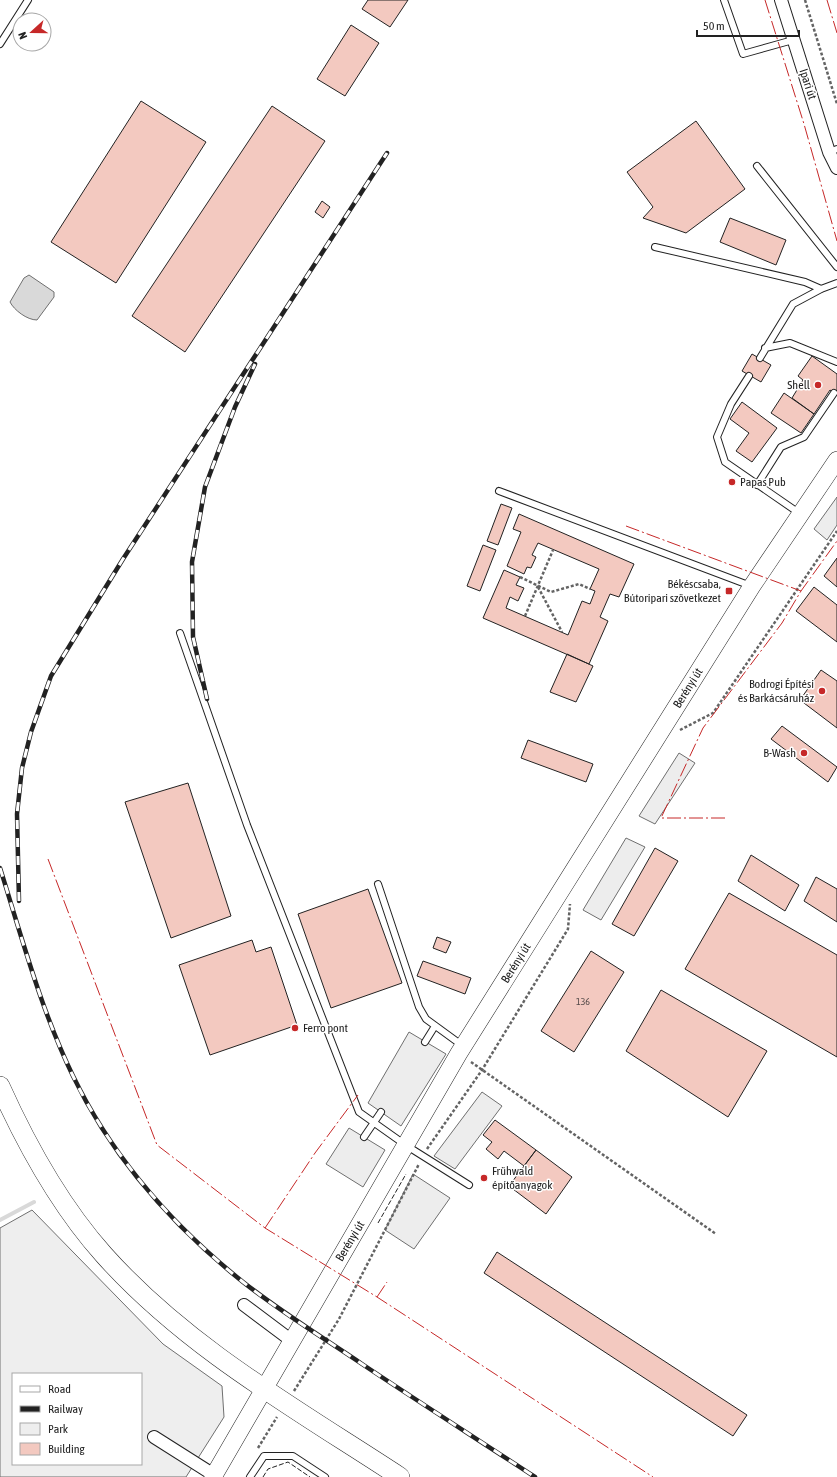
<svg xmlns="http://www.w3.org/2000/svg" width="837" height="1477" viewBox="0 0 837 1477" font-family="'Asap Condensed',sans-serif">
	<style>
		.green { fill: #eee; stroke: #6f6f6f; fill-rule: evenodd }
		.parking { fill: #ededed; stroke: #6f6f6f }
		.water { fill: #d9d9d9; stroke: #6f6f6f }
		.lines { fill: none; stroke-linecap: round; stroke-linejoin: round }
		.stream { stroke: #d9d9d9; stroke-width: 4 }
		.building { fill: #f3c9c0; stroke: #222 }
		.lane-casing { stroke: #222; stroke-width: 8 }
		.street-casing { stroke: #222; stroke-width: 14 }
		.secondary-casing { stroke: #222; stroke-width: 18 }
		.primary-casing { stroke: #222; stroke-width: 20 }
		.path { stroke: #646464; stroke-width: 2.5; stroke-dasharray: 3 2; stroke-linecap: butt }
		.lane { stroke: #fff; stroke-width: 6 }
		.street { stroke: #fff; stroke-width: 12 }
		.secondary { stroke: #fff; stroke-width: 17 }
		.primary { stroke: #fff; stroke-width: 19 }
		.rail-casing { stroke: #222; stroke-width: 4.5 }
		.rail { stroke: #fff; stroke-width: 3; stroke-dasharray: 9; stroke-linecap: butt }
		.fence { stroke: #222; stroke-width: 1; stroke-dasharray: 5 2; stroke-linecap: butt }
		.power { stroke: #c62828; stroke-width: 1; stroke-dasharray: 14 3 2 3; stroke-linecap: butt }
		.poi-dot { fill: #c62828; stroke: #fff; stroke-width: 1.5 }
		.labels { text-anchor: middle; stroke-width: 3; stroke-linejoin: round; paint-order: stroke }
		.number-label { font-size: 10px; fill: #564c4a }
		.street-label { font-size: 12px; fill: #222; stroke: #fff }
		.poi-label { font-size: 12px; fill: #222; stroke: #fff; text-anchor: end }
	</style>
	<rect width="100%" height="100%" fill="#fff"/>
	<!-- green -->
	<path class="green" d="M 32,1210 L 163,1344 L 222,1386 L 224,1417 L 186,1477 L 0,1477 L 0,1228 ZM 13,1374 L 141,1374 L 141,1464 L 13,1464 Z"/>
	<!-- parking -->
	<path class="parking" d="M 837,497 L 837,525 L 827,540 L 814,529 Z
		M 679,753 L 695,763 L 655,824 L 639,816 Z
		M 626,838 L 645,847 L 601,920 L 583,910 Z
		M 409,1032 L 446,1054 L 401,1126 L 368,1103 Z
		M 482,1092 L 502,1106 L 455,1169 L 434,1156 Z
		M 349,1128 L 385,1150 L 363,1187 L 326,1164 Z
		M 413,1174 L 450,1198 L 414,1249 L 385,1230 Z"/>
	<!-- water -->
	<path class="water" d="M 29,275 L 54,292 L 54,297 L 37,320 C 27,320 14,310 10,302 L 24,278 Z"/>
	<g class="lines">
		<!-- stream -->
		<path class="stream" d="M 0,1220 L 34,1202"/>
	</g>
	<!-- building -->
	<path class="building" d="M 368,0 L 408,0 L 390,27 L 362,9 Z
		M 351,25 L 379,43 L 345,96 L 317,79 Z
		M 141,101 L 206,142 L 116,283 L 51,242 Z
		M 272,106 L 325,141 L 185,352 L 132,316 Z
		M 696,121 L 745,189 L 686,233 L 643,218 L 653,207 L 627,172 Z
		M 322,201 L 330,207 L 323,218 L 315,212 Z
		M 730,218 L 786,240 L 776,265 L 720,242 Z
		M 752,354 L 771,365 L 761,382 L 742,371 Z
		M 812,356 L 837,374 L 837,395 L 830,390 L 814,414 L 792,398 L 803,380 L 798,376 Z
		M 784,393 L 814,414 L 801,433 L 771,413 Z
		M 742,402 L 777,428 L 752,462 L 736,451 L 749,433 L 730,419 Z
		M 501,504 L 512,508 L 498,545 L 487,541 Z
		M 519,514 L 634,564 L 619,597 L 610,594 L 600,617 L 608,621 L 589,664 L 483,618 L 504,570 L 520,577 L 516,585 L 524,588 L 518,601 L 510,597 L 506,608 L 568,635 L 582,601 L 590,604 L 595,591 L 590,589 L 599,569 L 538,543 L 532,555 L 536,557 L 531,568 L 527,567 L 524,574 L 507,566 L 521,532 L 513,529 Z
		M 483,545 L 496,550 L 480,591 L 467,586 Z
		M 837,558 L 837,587 L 824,576 Z
		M 814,587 L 837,605 L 837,642 L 796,611 Z
		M 567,654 L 593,666 L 576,702 L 550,692 Z
		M 821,670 L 837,681 L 837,728 L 800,700 Z
		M 782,726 L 837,767 L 828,782 L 771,739 Z
		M 528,740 L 593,764 L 586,782 L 521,758 Z
		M 188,783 L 231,916 L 171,938 L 125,802 Z
		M 655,848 L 678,861 L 634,936 L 612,924 Z
		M 751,855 L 799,885 L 785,911 L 738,881 Z
		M 816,877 L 837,889 L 837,922 L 804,901 Z
		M 368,889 L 402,983 L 331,1008 L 298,914 Z
		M 729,893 L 837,955 L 837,1057 L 685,969 Z
		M 437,937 L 451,942 L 446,953 L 433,948 Z
		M 252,940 L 256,952 L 271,947 L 297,1025 L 210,1055 L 179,965 Z
		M 591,951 L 624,972 L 574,1052 L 541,1031 Z
		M 423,961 L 471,978 L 465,994 L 417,976 Z
		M 661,990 L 767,1051 L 728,1117 L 626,1051 Z
		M 495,1120 L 536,1150 L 524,1166 L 504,1151 L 498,1159 L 486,1149 L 492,1142 L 483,1135 Z
		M 536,1150 L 572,1177 L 546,1214 L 509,1186 Z
		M 497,1252 L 747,1415 L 733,1436 L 484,1273 Z"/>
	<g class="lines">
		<!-- lane casing -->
		<g class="lane-casing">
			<path id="lane" d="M 724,0 L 743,54 L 793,40
				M 0,44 L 28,0
				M 829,152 L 837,149
				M 757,166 L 837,267
				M 655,247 L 805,282 L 821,289
				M 765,348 L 790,343 L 837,362
				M 760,358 L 793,304 L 821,289 L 837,283
				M 749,376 L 731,404 L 717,437 L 725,462 L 799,513
				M 757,485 L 781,447 L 804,437 L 834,393
				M 499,491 L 751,586
				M 180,633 L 247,825 L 359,1112 L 407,1146 L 469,1185
				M 378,884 L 419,1007 L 426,1019 L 463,1046
				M 425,1042 L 435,1026
				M 364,1137 L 381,1112
				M 250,1477 L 264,1456 L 293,1456 L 325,1477"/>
		</g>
		<!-- street casing -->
		<g class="street-casing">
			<path id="street" d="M 781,0 L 829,152 L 837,168
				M 244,1305 L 292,1341
				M 154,1437 L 214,1475"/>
		</g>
		<!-- secondary casing -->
		<g class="secondary-casing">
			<path id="secondary" d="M 213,1477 L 459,1053 L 752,586 L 837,460"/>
		</g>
		<!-- primary casing -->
		<g class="primary-casing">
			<path id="primary" d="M 0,1086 C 27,1146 60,1206 104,1255 C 187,1348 298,1410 400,1477"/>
		</g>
		<!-- path -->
		<path class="path" d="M 805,0 L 837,104
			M 520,577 L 551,592 L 579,584 L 590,589
			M 538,587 L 562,632
			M 525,616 L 553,550
			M 680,730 L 713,713 L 837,531
			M 471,1062 L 716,1234
			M 427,1149 L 482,1070 L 568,929 L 570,904
			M 294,1391 L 339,1319 L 419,1164
			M 258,1448 L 277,1417"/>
		<!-- lane -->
		<use href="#lane" class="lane"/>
		<!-- street -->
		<use href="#street" class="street"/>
		<!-- secondary -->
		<use href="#secondary" class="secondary"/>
		<!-- primary -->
		<use href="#primary" class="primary"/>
		<!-- rail casing -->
		<g class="rail-casing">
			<path id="rail" d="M 207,699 L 193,637 L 192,562 L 205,487 L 235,407 L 255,364
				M 0,868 C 22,938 41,1010 73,1076 C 112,1157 173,1226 243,1282 C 281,1312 322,1337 362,1364 C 419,1402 477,1439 535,1477
				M 19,901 L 17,814 L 22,768 L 31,732 L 51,676 L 123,559 L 387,153"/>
		</g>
		<!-- rail -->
		<use href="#rail" class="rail"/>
		<!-- fence -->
		<path class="fence" d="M 378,1223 L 406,1174
			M 263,1477 L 268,1469 L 288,1462 L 310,1477"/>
		<!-- power -->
		<path class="power" d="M 765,0 L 804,124 L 837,241
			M 827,0 L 837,33
			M 626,526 L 801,591
			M 725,818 L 661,818 L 703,728 L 782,623 L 801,591 L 837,541
			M 48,859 L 157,1145 L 265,1228 L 377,1297 L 653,1477
			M 265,1228 L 315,1153 L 358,1095
			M 377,1297 L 387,1282"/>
	</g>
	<!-- markers -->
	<g class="poi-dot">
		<circle cx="818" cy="385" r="4"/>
		<circle cx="732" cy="482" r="4"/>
		<rect x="725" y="587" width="8" height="8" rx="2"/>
		<circle cx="822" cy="691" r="4"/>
		<circle cx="804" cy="753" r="4"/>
		<circle cx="295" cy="1028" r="4"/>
		<circle cx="484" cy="1178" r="4"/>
	</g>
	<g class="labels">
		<!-- number labels -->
		<g class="number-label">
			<text x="583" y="1005">136</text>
		</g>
		<!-- street labels -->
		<g class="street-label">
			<text transform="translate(808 84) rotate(72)" y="4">Ipari út</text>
			<text transform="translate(688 688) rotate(-58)" y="4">Berényi út</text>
			<text transform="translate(516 963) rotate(-58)" y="4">Berényi út</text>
			<text transform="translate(350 1241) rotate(-59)" y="4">Berényi út</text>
		</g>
		<!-- poi labels -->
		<g class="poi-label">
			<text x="810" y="389">Shell</text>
			<text x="740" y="486" text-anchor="start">Papas Pub</text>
			<text x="721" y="588">Békéscsaba,<tspan x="721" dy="14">Bútoripari szövetkezet</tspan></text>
			<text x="814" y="688">Bodrogi Építési<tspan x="814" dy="14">és Barkácsáruház</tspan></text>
			<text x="796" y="757">B-Wash</text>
			<text x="303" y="1032" text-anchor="start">Ferro pont</text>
			<text x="492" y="1175" text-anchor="start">Frühwald<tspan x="492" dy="14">építőanyagok</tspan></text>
		</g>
	</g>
	<!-- legend -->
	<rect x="12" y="1373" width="130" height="92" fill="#ffffff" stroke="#a7a7a7"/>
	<rect x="20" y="1386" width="20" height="6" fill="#ffffff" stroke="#a7a7a7"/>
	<text x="48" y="1393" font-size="12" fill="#222222">Road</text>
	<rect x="20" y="1406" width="20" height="6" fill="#222222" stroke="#a7a7a7"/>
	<text x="48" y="1413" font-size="12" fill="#222222">Railway</text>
	<rect x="20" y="1423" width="20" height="12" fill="#eeeeee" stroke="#a7a7a7"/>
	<text x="48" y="1433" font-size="12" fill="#222222">Park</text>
	<rect x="20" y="1443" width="20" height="12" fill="#f3c9c0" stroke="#a7a7a7"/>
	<text x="48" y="1453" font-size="12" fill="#222222">Building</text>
	<!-- north arrow -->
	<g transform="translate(32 32) rotate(249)"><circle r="19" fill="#ffffff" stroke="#a7a7a7"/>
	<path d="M0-3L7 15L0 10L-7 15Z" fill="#c62828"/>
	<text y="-6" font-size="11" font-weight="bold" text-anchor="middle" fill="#222222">N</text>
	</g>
	<!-- scale -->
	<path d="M697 30v6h102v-6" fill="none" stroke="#222222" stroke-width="2"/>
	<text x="703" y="30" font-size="12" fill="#222222" stroke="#ffffff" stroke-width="3" paint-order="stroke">50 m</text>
</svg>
